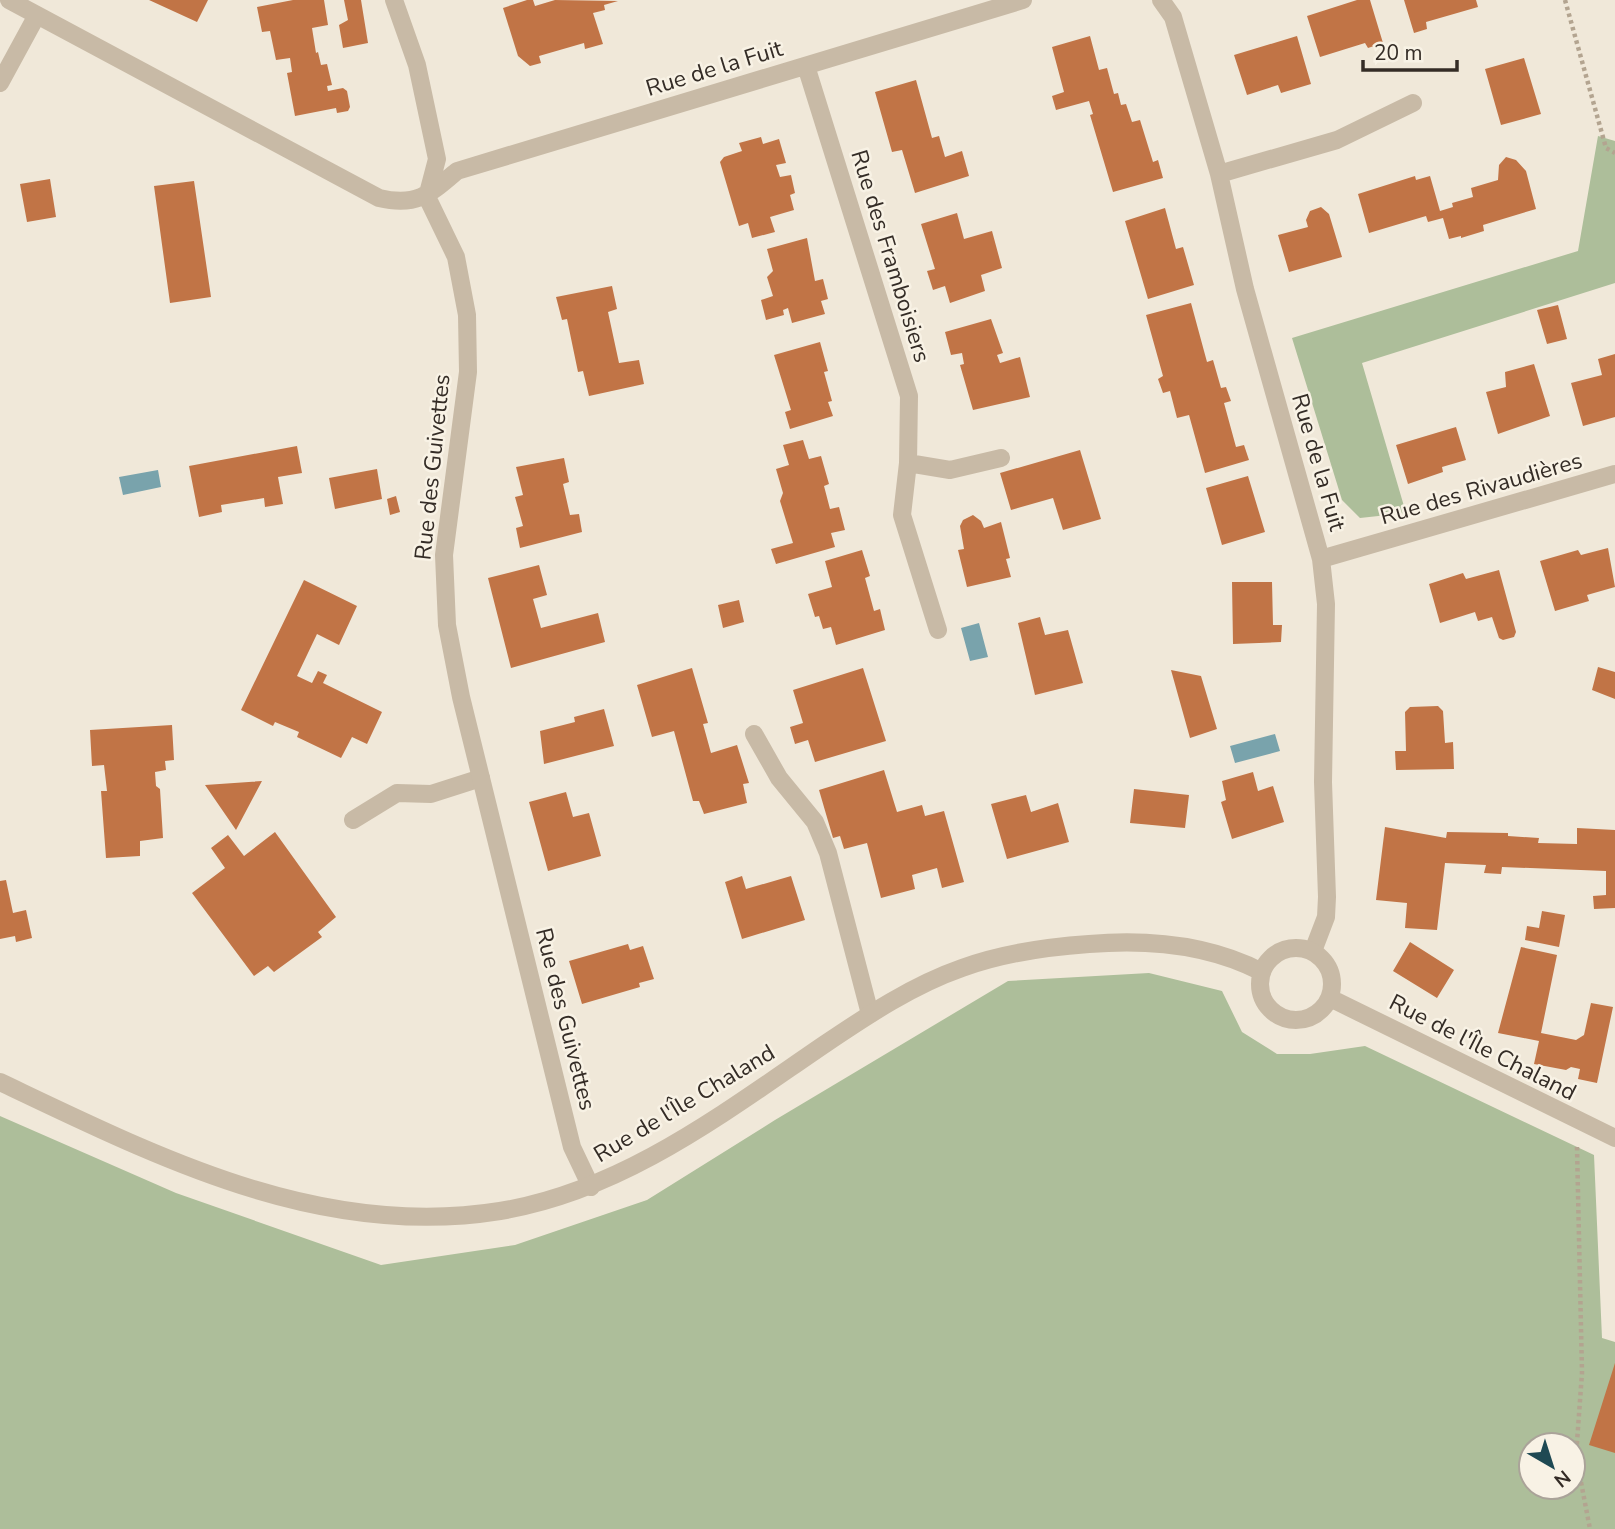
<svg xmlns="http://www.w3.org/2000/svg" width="1615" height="1529" viewBox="0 0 1615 1529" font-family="'Nunito Sans',sans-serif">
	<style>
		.green { fill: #adbe9a; fill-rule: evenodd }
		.water { fill: #79a3ac }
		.building { fill: #c17446 }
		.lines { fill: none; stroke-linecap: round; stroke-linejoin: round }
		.path { stroke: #b3a490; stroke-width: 4.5; stroke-dasharray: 3.5 3.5; stroke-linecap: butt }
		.service { stroke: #c8baa6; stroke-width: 18 }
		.minor { stroke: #c8baa6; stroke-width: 18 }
		.tertiary { stroke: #c8baa6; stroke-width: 18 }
		.labels { text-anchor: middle; stroke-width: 5; stroke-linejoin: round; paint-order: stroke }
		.street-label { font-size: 23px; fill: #342c26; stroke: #f8f2e5 }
	</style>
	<rect width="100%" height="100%" fill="#f0e8d9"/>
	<!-- green -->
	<path class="green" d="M 1598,136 L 1615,141 L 1615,283 L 1362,363 L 1406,513 L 1360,518 L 1342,500 L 1292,338 L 1578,251 Z
		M 1149,973 L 1222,991 L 1242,1032 L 1277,1054 L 1310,1054 L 1365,1046 L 1594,1155 L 1602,1338 L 1615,1342 L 1615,1529 L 0,1529 L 0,1116 L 176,1193 L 381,1265 L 515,1245 L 647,1200 L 775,1120 L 1008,981 ZM 1531,1445 L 1573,1445 L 1573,1487 L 1531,1487 Z"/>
	<!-- water -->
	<path class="water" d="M 158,470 L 161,487 L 123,495 L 119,477 Z
		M 979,623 L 988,657 L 970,661 L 961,628 Z
		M 1275,734 L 1280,751 L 1235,763 L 1230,746 Z"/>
	<!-- building -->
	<path class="building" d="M 149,0 L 208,0 L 197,22 Z
		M 293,0 L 324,0 L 328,25 L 312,28 L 316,53 L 318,52 L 321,65 L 327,64 L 332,85 L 327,86 L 328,91 L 343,88 L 347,91 L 350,107 L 348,111 L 337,113 L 336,108 L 295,116 L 287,73 L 292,72 L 290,58 L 276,60 L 270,31 L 262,32 L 257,7 Z
		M 344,0 L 361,0 L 368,43 L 343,48 L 339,25 L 348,20 Z
		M 527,0 L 533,0 L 535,6 L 555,0 L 618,1 L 604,5 L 605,10 L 593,13 L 603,44 L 585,49 L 584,43 L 539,56 L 541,63 L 530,66 L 518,56 L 503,8 Z
		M 1357,0 L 1370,0 L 1383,43 L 1368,48 L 1365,43 L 1320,57 L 1307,16 Z
		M 1404,0 L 1476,0 L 1478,7 L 1426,22 L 1427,29 L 1414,33 Z
		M 1090,36 L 1099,70 L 1107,68 L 1114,94 L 1118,93 L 1121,105 L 1126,104 L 1132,122 L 1140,120 L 1153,162 L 1158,160 L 1163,178 L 1113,192 L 1090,115 L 1093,114 L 1089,101 L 1056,110 L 1052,96 L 1064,92 L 1052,47 Z
		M 1297,36 L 1311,84 L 1281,93 L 1278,85 L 1247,95 L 1234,55 Z
		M 1524,58 L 1541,114 L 1501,125 L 1485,69 Z
		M 916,80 L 932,138 L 939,136 L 945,157 L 962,151 L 969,176 L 915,193 L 902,150 L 892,152 L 875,92 Z
		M 761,137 L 763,144 L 779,139 L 786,163 L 776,165 L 780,177 L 791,175 L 795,193 L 790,195 L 794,210 L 770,217 L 775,232 L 752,238 L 748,223 L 739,226 L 720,162 L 724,157 L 742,151 L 739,143 Z
		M 1506,157 L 1516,160 L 1526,171 L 1536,209 L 1483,225 L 1484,231 L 1461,238 L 1461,236 L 1449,239 L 1443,218 L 1428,222 L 1426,216 L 1369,233 L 1358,194 L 1415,176 L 1416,180 L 1430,176 L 1440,211 L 1453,207 L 1452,203 L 1473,197 L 1471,188 L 1498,180 L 1499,165 Z
		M 50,179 L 56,217 L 27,222 L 20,184 Z
		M 194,181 L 211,297 L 170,303 L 154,186 Z
		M 1321,207 L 1329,214 L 1342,257 L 1289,272 L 1278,235 L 1308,227 L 1306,220 L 1310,211 Z
		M 1165,208 L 1176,249 L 1183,247 L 1194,285 L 1148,299 L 1125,221 Z
		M 957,213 L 964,239 L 992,231 L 1002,268 L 981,275 L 985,291 L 950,303 L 945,286 L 933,290 L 927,271 L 935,269 L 921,224 Z
		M 807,238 L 815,281 L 823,279 L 828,299 L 821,301 L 825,314 L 792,323 L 788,308 L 783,310 L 784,315 L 766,320 L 761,300 L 773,296 L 767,277 L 773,271 L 767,249 Z
		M 612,286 L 617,309 L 608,312 L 619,363 L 639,360 L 644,384 L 589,396 L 583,371 L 578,372 L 567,319 L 562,320 L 556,297 Z
		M 1191,303 L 1207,362 L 1213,360 L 1221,388 L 1226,387 L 1231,401 L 1224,403 L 1236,447 L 1244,445 L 1249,460 L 1205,473 L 1189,415 L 1177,418 L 1170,391 L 1163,393 L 1158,379 L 1163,376 L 1146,315 Z
		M 1558,305 L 1567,339 L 1547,344 L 1537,310 Z
		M 991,319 L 1003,353 L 997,355 L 1000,363 L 1020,357 L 1030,397 L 973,410 L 960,365 L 964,364 L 962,353 L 951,355 L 945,332 Z
		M 820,342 L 828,371 L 824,372 L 832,401 L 828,402 L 833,416 L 790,429 L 785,412 L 791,410 L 774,355 Z
		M 1615,354 L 1615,417 L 1583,426 L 1571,383 L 1602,375 L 1598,359 Z
		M 1534,364 L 1550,416 L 1498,434 L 1486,392 L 1506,387 L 1505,372 Z
		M 1456,427 L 1466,460 L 1442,467 L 1443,472 L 1408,484 L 1396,445 Z
		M 803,440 L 809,459 L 821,456 L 829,484 L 824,486 L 830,509 L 839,507 L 845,530 L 831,533 L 835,547 L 776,564 L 771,549 L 793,543 L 780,501 L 783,493 L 776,469 L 789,465 L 783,445 Z
		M 297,446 L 302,473 L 278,477 L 283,504 L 265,507 L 264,498 L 221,505 L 222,512 L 199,517 L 189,466 Z
		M 1080,450 L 1101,519 L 1063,530 L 1053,498 L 1011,510 L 1000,473 Z
		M 564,458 L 569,482 L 563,484 L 570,515 L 579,514 L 582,532 L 520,548 L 516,528 L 523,526 L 515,497 L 523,495 L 516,467 Z
		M 377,469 L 382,499 L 335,509 L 329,478 Z
		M 1248,476 L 1265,532 L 1222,545 L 1206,488 Z
		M 396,496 L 400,512 L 390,515 L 387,499 Z
		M 973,515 L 981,521 L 984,528 L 1001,522 L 1010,558 L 1006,559 L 1011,577 L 967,587 L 958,550 L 964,549 L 960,526 L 963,520 Z
		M 1608,548 L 1615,587 L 1587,595 L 1589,601 L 1555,611 L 1540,561 L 1578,550 L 1581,555 Z
		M 862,550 L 870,576 L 865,578 L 874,611 L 880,609 L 885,630 L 836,645 L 831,627 L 823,629 L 819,616 L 815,617 L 808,594 L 832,587 L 825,561 Z
		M 539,565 L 547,595 L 533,599 L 541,628 L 598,613 L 605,642 L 511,668 L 488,578 Z
		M 1499,570 L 1516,632 L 1514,637 L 1503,640 L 1499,638 L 1492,617 L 1478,621 L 1475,612 L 1440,623 L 1429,584 L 1463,573 L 1466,579 Z
		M 304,580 L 357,606 L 339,645 L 317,634 L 297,676 L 312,683 L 318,671 L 327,675 L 323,683 L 382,712 L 367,744 L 352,737 L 341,758 L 297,737 L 299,732 L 275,722 L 273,726 L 241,710 Z
		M 1232,582 L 1272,582 L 1273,625 L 1282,625 L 1281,642 L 1233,644 Z
		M 739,600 L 744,622 L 723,628 L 718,605 Z
		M 1040,617 L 1045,635 L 1068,630 L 1083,683 L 1035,695 L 1018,623 Z
		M 1598,667 L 1615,672 L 1615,699 L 1592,690 Z
		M 692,668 L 708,723 L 703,724 L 711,753 L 737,745 L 749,783 L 743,784 L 747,803 L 704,814 L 699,801 L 693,801 L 674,731 L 652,737 L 637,685 Z
		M 863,668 L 886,741 L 815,762 L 808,740 L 795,744 L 790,727 L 803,723 L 793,690 Z
		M 1171,670 L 1201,676 L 1217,729 L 1190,738 Z
		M 1438,706 L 1443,711 L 1445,743 L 1453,742 L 1454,769 L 1396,770 L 1395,751 L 1406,751 L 1405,712 L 1410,707 Z
		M 604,709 L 614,746 L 544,764 L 540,731 L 575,722 L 574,717 Z
		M 172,725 L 174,760 L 165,761 L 166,770 L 155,772 L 156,786 L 160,789 L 163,838 L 140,841 L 140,856 L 106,858 L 101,791 L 107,791 L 104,765 L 92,766 L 90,730 Z
		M 884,770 L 897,812 L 922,805 L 925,816 L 944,811 L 964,882 L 942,888 L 937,868 L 912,875 L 915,889 L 881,898 L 867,843 L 844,849 L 840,836 L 833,838 L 819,790 Z
		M 1253,772 L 1258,791 L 1273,786 L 1284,822 L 1232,839 L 1221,802 L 1226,800 L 1222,781 Z
		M 262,781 L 236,830 L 205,785 Z
		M 1134,789 L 1189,795 L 1185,828 L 1130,823 Z
		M 566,792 L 573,817 L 589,813 L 601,856 L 548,871 L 529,802 Z
		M 1026,795 L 1031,812 L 1058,803 L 1069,842 L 1007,859 L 991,804 Z
		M 1385,827 L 1446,838 L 1447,832 L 1508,833 L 1508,836 L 1539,838 L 1538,843 L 1577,844 L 1577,828 L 1615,830 L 1615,908 L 1594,909 L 1593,896 L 1606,895 L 1606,871 L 1502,867 L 1501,874 L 1484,873 L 1486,865 L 1445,863 L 1437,930 L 1405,928 L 1407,903 L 1376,900 Z
		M 275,832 L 336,917 L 318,932 L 322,937 L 274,972 L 268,966 L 254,976 L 192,893 L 225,868 L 211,848 L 228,835 L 244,856 Z
		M 742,876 L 746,889 L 791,876 L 805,920 L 742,939 L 725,882 Z
		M 6,880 L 13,913 L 26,910 L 32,938 L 16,942 L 15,936 L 0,939 L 0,881 Z
		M 1542,911 L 1565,915 L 1559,947 L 1525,940 L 1527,926 L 1539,928 Z
		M 1410,942 L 1454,970 L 1437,998 L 1393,971 Z
		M 628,944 L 630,950 L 643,946 L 654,979 L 639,983 L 640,987 L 582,1004 L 569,961 Z
		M 1521,947 L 1557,955 L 1541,1033 L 1576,1040 L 1584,1035 L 1591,1003 L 1613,1007 L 1597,1083 L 1578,1079 L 1580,1069 L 1571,1067 L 1566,1070 L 1534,1064 L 1539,1041 L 1498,1033 Z
		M 1615,1363 L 1615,1453 L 1589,1445 Z"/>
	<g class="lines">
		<!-- path -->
		<path class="path" d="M 1565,0 L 1606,148 L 1615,153
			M 1577,1147 L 1582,1373 L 1576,1456 L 1590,1529"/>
		<!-- service -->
		<path class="service" d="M 754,734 L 779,778 L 815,822 L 828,853 L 870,1014
			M 353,820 L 397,793 L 431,794 L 481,778"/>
		<!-- minor -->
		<path class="minor" d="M 9,0 L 379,198 C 417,207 430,194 457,171 L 1023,0
			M 394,0 L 417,65 L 437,159 L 427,197 L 456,257 L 467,315 L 468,372 L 444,555 L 447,625 L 461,697 L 572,1147 L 591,1187
			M 1161,0 L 1173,17 L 1219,174 L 1245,289 L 1321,559 L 1326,604 L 1323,782 L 1327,897 L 1326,917 L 1313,951
			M 806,66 L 909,396 L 908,463 L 902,515 L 938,630
			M 0,83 L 37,15
			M 1219,174 L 1337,140 L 1413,103
			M 908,463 L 950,470 L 1001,458
			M 1321,559 L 1615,474"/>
		<!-- tertiary -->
		<path class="tertiary" d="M1260 984a36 36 0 1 1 72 0a36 36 0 1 1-72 0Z
			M 1330,998 L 1615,1138
			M 0,1082 C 158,1157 320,1240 500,1211 C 623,1191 725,1112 825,1044 C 868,1015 913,985 962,968 C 1003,953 1046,947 1089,944 C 1149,939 1208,944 1262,972"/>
	</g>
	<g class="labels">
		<!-- street labels -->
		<g class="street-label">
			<text transform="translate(714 68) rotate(-17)" y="8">Rue de la Fuit</text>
			<text transform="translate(891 256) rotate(73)" y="8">Rue des Framboisiers</text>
			<text transform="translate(1319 462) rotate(74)" y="8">Rue de la Fuit</text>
			<text transform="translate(432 467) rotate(-84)" y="8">Rue des Guivettes</text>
			<text transform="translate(1481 488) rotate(-16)" y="8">Rue des Rivaudières</text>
			<text transform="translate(566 1019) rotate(76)" y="8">Rue des Guivettes</text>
			<text transform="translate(1483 1047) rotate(27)" y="8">Rue de l'Île Chaland</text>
			<text transform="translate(684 1103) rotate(-31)" y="8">Rue de l'Île Chaland</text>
		</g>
	</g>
	<!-- north arrow -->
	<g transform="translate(1552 1466) rotate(141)"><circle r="33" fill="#f8f2e5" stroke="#aaa399" stroke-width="2"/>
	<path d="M0-5L12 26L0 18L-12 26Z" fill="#1e4953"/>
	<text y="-10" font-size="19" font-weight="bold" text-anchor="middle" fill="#342c26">N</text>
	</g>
	<!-- scale -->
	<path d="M1363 60v10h94v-10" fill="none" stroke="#342c26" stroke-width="3.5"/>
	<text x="1374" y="60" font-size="21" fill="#342c26" stroke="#f8f2e5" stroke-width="5" paint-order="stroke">20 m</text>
</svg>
